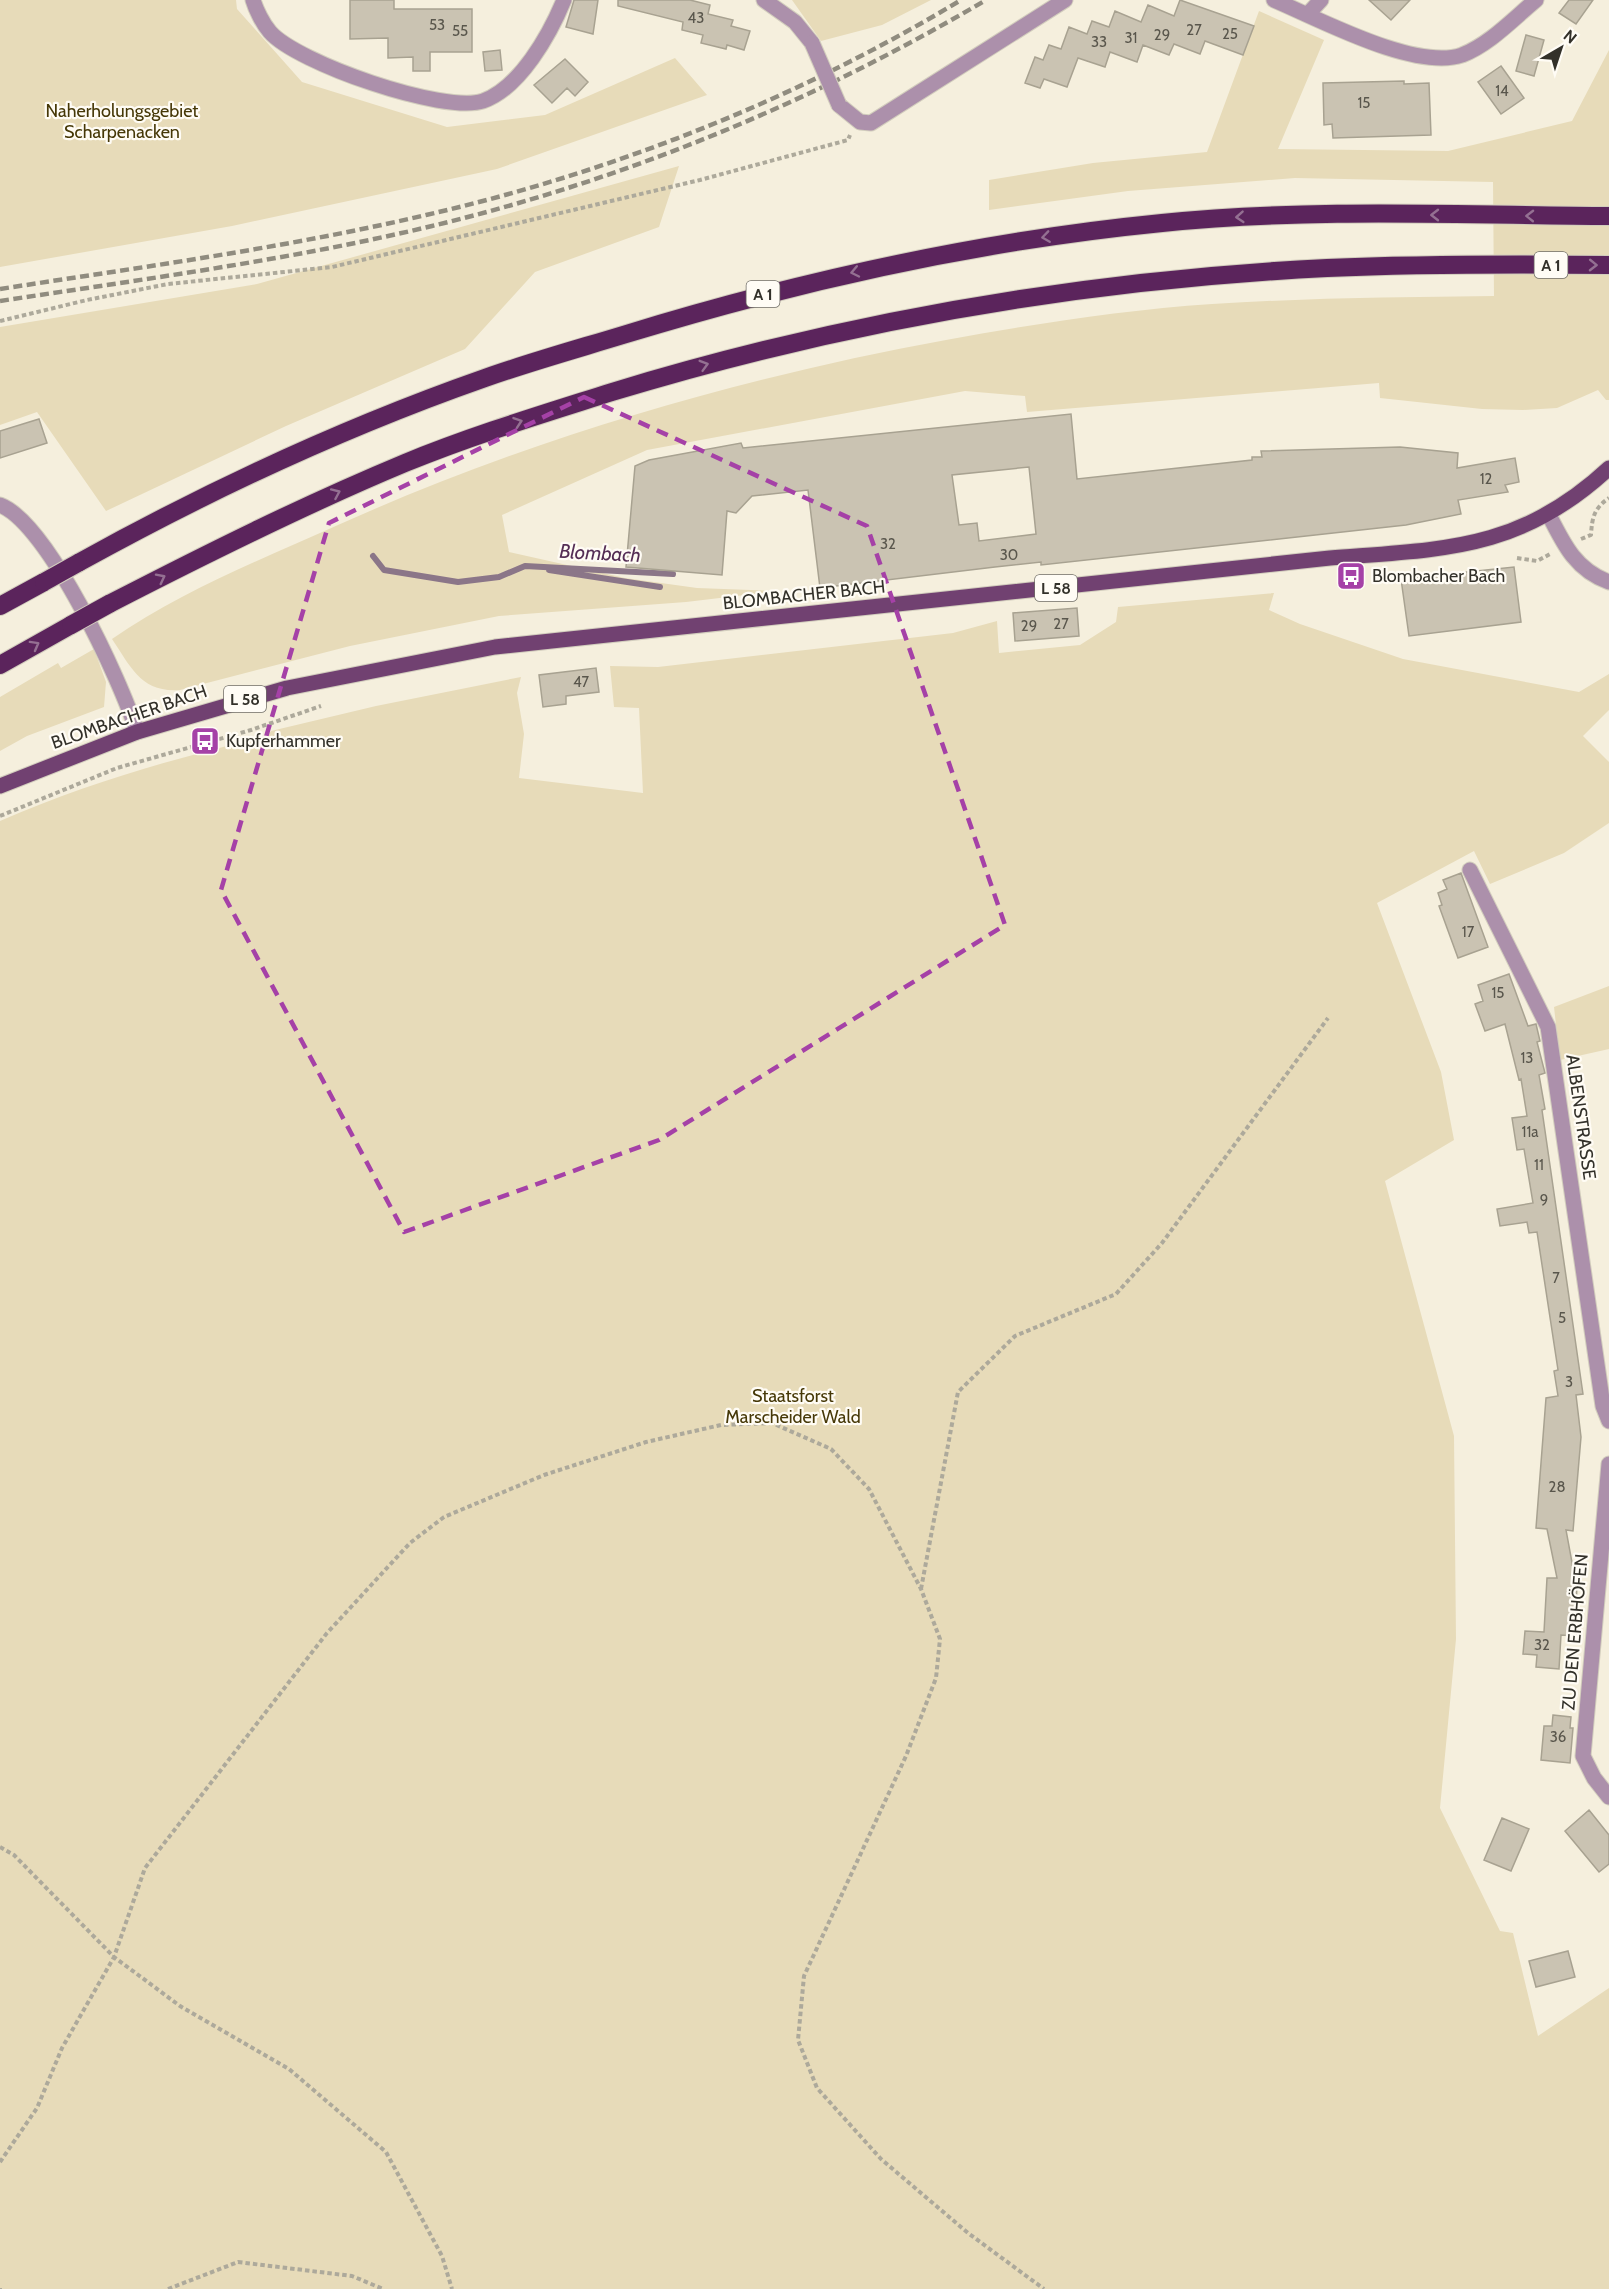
<svg xmlns="http://www.w3.org/2000/svg" width="1609" height="2289" viewBox="0 0 1609 2289" font-family="Cabin,sans-serif">
	<style>
		.green { fill: #e7dbb9 }
		.lines { fill: none; stroke-linecap: round; stroke-linejoin: round }
		.stream { stroke: #8b7688; stroke-width: 6 }
		.building { fill: #cac3b2; stroke: #a8a291; stroke-width: 1.5; fill-rule: evenodd }
		.minor-casing { stroke: #d2cdbd; stroke-width: 17 }
		.major-casing { stroke: #d2cdbd; stroke-width: 17 }
		.highway-casing { stroke: #d2cdbd; stroke-width: 20 }
		.path { stroke: #ada99b; stroke-width: 4; stroke-dasharray: 4.5 3; stroke-linecap: butt }
		.minor { stroke: #ac90ab; stroke-width: 15 }
		.major { stroke: #714171; stroke-width: 15 }
		.highway { stroke: #5b245c; stroke-width: 18 }
		.rail { stroke: #908c7f; stroke-width: 4.5; stroke-dasharray: 9 4.5; stroke-linecap: butt }
		.minor-bridge-casing { stroke: #d2cdbd; stroke-width: 17; stroke-linecap: butt }
		.highway-bridge-casing { stroke: #d2cdbd; stroke-width: 20; stroke-linecap: butt }
		.minor-bridge { stroke: #ac90ab; stroke-width: 15 }
		.highway-bridge { stroke: #5b245c; stroke-width: 18 }
		.oneway { stroke: #947092 }
		.marked { fill: none; stroke: #a541a7; stroke-width: 4.5; stroke-dasharray: 12 8; stroke-linejoin: round }
		.labels { text-anchor: middle; stroke-width: 4.5; stroke-linejoin: round; paint-order: stroke }
		.number-label { font-size: 15px; fill: #59564c }
		.shield { fill: #fffcf5; stroke: #706e67; stroke-width: 1.5 }
		.shield-label { font-size: 16px; font-weight: bold; fill: #33312a }
		.park-label { font-size: 18px; fill: #463807; stroke: #fffcf5 }
		.poi-label { font-size: 18px; fill: #33312a; stroke: #fffcf5; text-anchor: start }
		.street-label { font-size: 18px; fill: #33312a; stroke: #fffcf5 }
		.water-label { font-size: 20px; font-style: italic; fill: #552e55; stroke: #fffcf5 }
	</style>
	<rect width="100%" height="100%" fill="#f5efdd"/>
	<!-- green -->
	<path class="green" d="M 0,0 L 236,0 L 237,9 L 302,82 L 447,127 L 545,115 L 675,58 L 707,95 L 497,169 L 232,226 L 0,267 Z
		M 792,0 L 931,0 L 882,25 L 821,41 Z
		M 1259,11 L 1324,40 L 1278,149 L 1448,151 L 1572,121 L 1609,50 L 1609,400 L 1606,400 L 1598,390 L 1557,408 L 1523,410 L 1482,409 L 1380,398 L 1379,383 L 1027,412 L 1025,396 L 965,391 L 647,450 L 502,515 L 509,552 L 625,578 L 697,588 L 778,591 L 686,602 L 499,616 L 350,646 L 180,690 C 141,693 131,667 112,639 C 181,591 262,559 338,525 C 532,438 738,378 946,340 C 1034,324 1123,310 1212,304 C 1306,298 1400,297 1494,296 L 1493,182 L 1295,178 L 1128,191 L 989,210 L 989,180 L 1093,163 L 1207,152 Z
		M 679,166 L 659,227 L 535,272 L 465,349 L 286,426 L 106,511 L 37,412 L 0,425 L 0,327 L 257,284 Z
		M 1274,593 L 1269,610 L 1300,624 L 1403,659 L 1579,692 L 1609,674 L 1609,710 L 1583,736 L 1609,762 L 1609,823 L 1564,853 L 1490,884 L 1474,851 L 1377,903 L 1441,1072 L 1454,1140 L 1385,1181 L 1454,1436 L 1456,1639 L 1440,1808 L 1500,1931 L 1513,1933 L 1538,2036 L 1609,1988 L 1609,2289 L 0,2289 L 0,821 C 87,783 175,758 267,736 L 271,731 L 376,706 L 521,677 L 517,693 L 524,734 L 519,778 L 643,793 L 639,708 L 614,707 L 610,666 L 658,667 L 953,633 L 997,621 L 999,653 L 1080,645 L 1116,622 L 1118,607 Z
		M 94,649 L 106,682 L 104,707 L 27,736 L 0,751 L 0,697 L 58,663 L 61,668 Z
		M 1609,986 L 1609,1049 L 1560,1060 L 1554,1007 Z"/>
	<g class="lines">
		<!-- stream -->
		<path class="stream" d="M 373,556 L 384,570 L 458,582 L 499,577 L 525,566 L 673,574
			M 549,570 L 660,587"/>
	</g>
	<!-- building -->
	<path class="building" d="M 350,0 L 394,0 L 394,9 L 472,9 L 472,52 L 430,52 L 430,71 L 413,71 L 413,57 L 388,58 L 388,38 L 350,39 Z
		M 574,0 L 598,0 L 593,34 L 566,27 Z
		M 618,0 L 690,0 L 710,5 L 708,14 L 733,20 L 731,26 L 750,31 L 744,50 L 727,45 L 726,49 L 701,43 L 703,35 L 682,30 L 683,22 L 618,6 Z
		M 1180,0 L 1254,26 L 1243,55 L 1205,41 L 1200,54 L 1174,44 L 1169,55 L 1143,45 L 1137,62 L 1110,52 L 1105,67 L 1078,58 L 1067,87 L 1044,79 L 1040,88 L 1025,83 L 1035,57 L 1043,60 L 1049,45 L 1061,49 L 1069,27 L 1087,34 L 1092,21 L 1109,27 L 1115,11 L 1141,22 L 1148,5 L 1174,16 Z
		M 1369,0 L 1410,0 L 1391,20 Z
		M 1569,0 L 1593,0 L 1576,24 L 1559,13 Z
		M 1526,35 L 1544,40 L 1534,76 L 1516,71 Z
		M 500,50 L 502,70 L 485,71 L 483,52 Z
		M 565,59 L 588,82 L 575,96 L 567,88 L 552,103 L 534,85 Z
		M 1501,66 L 1524,98 L 1501,114 L 1478,82 Z
		M 1404,81 L 1404,84 L 1429,83 L 1431,135 L 1333,138 L 1332,124 L 1324,125 L 1323,83 Z
		M 1071,414 L 1077,479 L 1252,460 L 1252,457 L 1262,457 L 1261,451 L 1400,447 L 1458,453 L 1457,468 L 1515,458 L 1519,482 L 1505,485 L 1508,492 L 1458,500 L 1461,514 L 1406,525 L 1041,565 L 1041,562 L 995,567 L 820,588 L 808,490 L 752,496 L 736,513 L 727,511 L 722,575 L 626,567 L 635,466 L 649,460 L 741,443 L 743,448 ZM 1029,467 L 1036,534 L 979,541 L 977,523 L 959,525 L 952,475 Z
		M 39,419 L 47,443 L 0,458 L 0,431 Z
		M 1514,567 L 1521,622 L 1409,636 L 1401,579 Z
		M 1077,608 L 1079,636 L 1015,641 L 1013,613 Z
		M 596,668 L 599,692 L 566,696 L 566,704 L 543,707 L 539,675 Z
		M 1461,873 L 1488,947 L 1458,958 L 1439,906 L 1442,905 L 1438,893 L 1447,889 L 1443,880 Z
		M 1509,974 L 1528,1026 L 1536,1024 L 1540,1041 L 1537,1042 L 1545,1073 L 1539,1075 L 1545,1109 L 1542,1110 L 1583,1394 L 1576,1395 L 1581,1437 L 1573,1531 L 1566,1530 L 1573,1568 L 1577,1568 L 1576,1636 L 1561,1635 L 1559,1669 L 1536,1667 L 1537,1655 L 1523,1654 L 1525,1631 L 1544,1632 L 1547,1578 L 1557,1578 L 1547,1529 L 1536,1528 L 1546,1398 L 1558,1396 L 1554,1371 L 1558,1370 L 1537,1232 L 1529,1233 L 1527,1222 L 1500,1226 L 1497,1209 L 1533,1203 L 1524,1149 L 1517,1150 L 1512,1118 L 1527,1116 L 1521,1079 L 1519,1080 L 1505,1024 L 1485,1031 L 1475,1004 L 1483,1001 L 1478,985 Z
		M 1553,1715 L 1571,1717 L 1570,1728 L 1573,1728 L 1570,1763 L 1541,1760 L 1544,1726 L 1552,1726 Z
		M 1589,1810 L 1609,1835 L 1609,1864 L 1599,1872 L 1565,1831 Z
		M 1502,1818 L 1529,1829 L 1511,1871 L 1484,1860 Z
		M 1568,1951 L 1575,1977 L 1536,1987 L 1529,1961 Z"/>
	<g class="lines">
		<!-- minor casing -->
		<g class="minor-casing">
			<path id="minor" d="M 253,0 C 256,10 263,24 270,32 C 297,63 444,114 483,101 C 520,88 550,34 564,0
				M 764,0 L 795,22 L 812,43
				M 1274,0 C 1319,19 1415,71 1462,55 C 1490,44 1513,19 1536,0
				M 1308,14 L 1321,0
				M 839,105 L 860,122 L 871,123 L 1065,0
				M 0,505 C 48,523 121,681 137,732
				M 1549,515 C 1564,545 1576,570 1609,582
				M 1470,870 L 1548,1027 L 1603,1406 L 1609,1421
				M 1609,1464 L 1583,1756 L 1594,1778 L 1609,1797"/>
		</g>
		<!-- major casing -->
		<g class="major-casing">
			<path id="major" d="M 0,786 L 137,732 L 287,688 L 495,647 L 1330,558 C 1444,549 1520,551 1609,468"/>
		</g>
		<!-- highway casing -->
		<g class="highway-casing">
			<path id="highway" d="M 78,563 C 208,491 345,427 485,378 C 530,362 577,349 623,335 C 799,281 978,241 1162,223 C 1310,208 1460,215 1609,216
				M 109,604 C 206,554 304,505 405,463 C 473,435 543,414 612,392 C 845,321 1085,280 1327,268 C 1421,264 1515,264 1609,265
				M 0,606 L 44,582
				M 0,665 L 71,625"/>
		</g>
		<!-- path -->
		<path class="path" d="M 0,321 L 87,300 L 168,284 L 332,267 L 700,180 L 848,140 L 850,135
			M 1581,539 L 1591,535 C 1592,518 1594,508 1609,498
			M 1517,558 L 1537,561 L 1552,553
			M 0,816 L 117,768 L 251,730 L 321,706
			M 921,1589 L 958,1392 L 1015,1336 L 1116,1294 L 1162,1243 L 1328,1018
			M 0,1847 L 14,1855 L 114,1957 L 180,2006 L 289,2069 L 386,2152 L 442,2256 L 452,2289
			M 0,2162 L 37,2108 L 62,2048 L 114,1957 L 145,1868 L 327,1633 L 410,1543 L 444,1517 L 544,1475 L 646,1442 L 721,1425 L 772,1423 L 831,1449 L 869,1489 L 921,1589 L 940,1639 L 936,1678 L 906,1756 L 804,1976 L 798,2040 L 817,2088 L 881,2159 L 968,2233 L 1044,2289
			M 0,2288 L 0,2289
			M 168,2289 L 238,2262 L 352,2276 L 383,2289"/>
		<!-- minor -->
		<use href="#minor" class="minor"/>
		<!-- major -->
		<use href="#major" class="major"/>
		<!-- highway -->
		<use href="#highway" class="highway"/>
		<!-- rail -->
		<path class="rail" d="M 0,289 C 142,267 285,248 426,215 C 613,172 797,99 961,0
			M 0,301 C 144,279 290,260 432,226 C 627,179 813,102 986,0"/>
		<!-- minor-bridge casing -->
		<g class="minor-bridge-casing">
			<path id="minor-bridge" d="M 812,43 L 839,105"/>
		</g>
		<!-- highway-bridge casing -->
		<g class="highway-bridge-casing">
			<path id="highway-bridge" d="M 44,582 L 78,563
				M 71,625 L 109,604"/>
		</g>
		<!-- minor-bridge -->
		<use href="#minor-bridge" class="minor-bridge"/>
		<!-- highway-bridge -->
		<use href="#highway-bridge" class="highway-bridge"/>
	</g>
	<!-- one-way arrows -->
	<defs><path id="oneway-chevron" d="M-2-3.5L2.5 0L-2 3.5" fill="none" stroke-width="1.6" stroke-linecap="round" stroke-linejoin="round" transform="scale(1.5)"/></defs>
	<g class="oneway">
		<use href="#oneway-chevron" transform="translate(1435 215) rotate(-180)"/>
		<use href="#oneway-chevron" transform="translate(1530 216) rotate(-179)"/>
		<use href="#oneway-chevron" transform="translate(1240 217) rotate(176)"/>
		<use href="#oneway-chevron" transform="translate(1046 237) rotate(172)"/>
		<use href="#oneway-chevron" transform="translate(1593 265) rotate(1)"/>
		<use href="#oneway-chevron" transform="translate(855 272) rotate(168)"/>
		<use href="#oneway-chevron" transform="translate(704 365) rotate(-16)"/>
		<use href="#oneway-chevron" transform="translate(518 422) rotate(-19)"/>
		<use href="#oneway-chevron" transform="translate(336 493) rotate(-24)"/>
		<use href="#oneway-chevron" transform="translate(161 578) rotate(-27)"/>
		<use href="#oneway-chevron" transform="translate(35 645) rotate(-29)"/>
	</g>
	<!-- marked area -->
	<path class="marked" d="M 584,397 L 867,526 L 1005,925 L 659,1140 L 404,1232 L 221,890 L 329,523 Z"/>
	<!-- icons -->
	<defs>
		<g id="bus-square" transform="scale(1.5)"><rect x="-9" y="-9" width="18" height="18" rx="4" fill="#a541a7" stroke="#fffcf5"/><path d="M-5-6H5V4H4V6H2V4H-2V6H-4V4H-5ZM-3.5-4V0h7V-4ZM-3.5 1.2v1.5H-2V1.2ZM2 1.2v1.5H3.5V1.2Z" fill="#fff"/></g>
	</defs>
	<g fill-rule="evenodd">
		<use href="#bus-square" x="1351" y="576"/>
		<use href="#bus-square" x="205" y="741"/>
	</g>
	<g class="labels">
		<!-- number labels -->
		<g class="number-label">
			<text x="696" y="23">43</text>
			<text x="437" y="30">53</text>
			<text x="1194" y="35">27</text>
			<text x="460" y="36">55</text>
			<text x="1230" y="39">25</text>
			<text x="1162" y="40">29</text>
			<text x="1131" y="43">31</text>
			<text x="1099" y="47">33</text>
			<text x="1502" y="96">14</text>
			<text x="1364" y="108">15</text>
			<text x="1486" y="484">12</text>
			<text x="888" y="549">32</text>
			<text x="1009" y="560">30</text>
			<text x="1061" y="629">27</text>
			<text x="1029" y="631">29</text>
			<text x="581" y="687">47</text>
			<text x="1468" y="937">17</text>
			<text x="1498" y="998">15</text>
			<text x="1527" y="1063">13</text>
			<text x="1530" y="1137">11a</text>
			<text x="1539" y="1170">11</text>
			<text x="1544" y="1205">9</text>
			<text x="1556" y="1283">7</text>
			<text x="1562" y="1323">5</text>
			<text x="1569" y="1387">3</text>
			<text x="1557" y="1492">28</text>
			<text x="1542" y="1650">32</text>
			<text x="1558" y="1742">36</text>
		</g>
		<!-- shield labels -->
		<g class="shield">
			<rect x="1534.5" y="252" width="33" height="26" rx="4.5"/>
			<rect x="746.5" y="281" width="33" height="26" rx="4.5"/>
			<rect x="1035" y="575" width="42" height="26" rx="4.5"/>
			<rect x="224" y="686" width="42" height="26" rx="4.5"/>
		</g>
		<g class="shield-label">
			<text x="1551" y="271">A 1</text>
			<text x="763" y="300">A 1</text>
			<text x="1056" y="594">L 58</text>
			<text x="245" y="705">L 58</text>
		</g>
		<!-- park labels -->
		<g class="park-label">
			<text x="122" y="117">Naherholungsgebiet<tspan x="122" dy="21">Scharpenacken</tspan></text>
			<text x="793" y="1402">Staatsforst<tspan x="793" dy="21">Marscheider Wald</tspan></text>
		</g>
		<!-- poi labels -->
		<g class="poi-label">
			<text x="1372" y="582">Blombacher Bach</text>
			<text x="226" y="747">Kupferhammer</text>
		</g>
		<!-- street labels -->
		<g class="street-label">
			<text transform="translate(804 595) rotate(-6)" y="6">BLOMBACHER BACH</text>
			<text transform="translate(129 717) rotate(-19)" y="6">BLOMBACHER BACH</text>
			<text transform="translate(1581 1117) rotate(82)" y="6">ALBENSTRASSE</text>
			<text transform="translate(1575 1632) rotate(-85)" y="6">ZU DEN ERBHÖFEN</text>
		</g>
		<!-- water labels -->
		<g class="water-label">
			<text transform="translate(600 553) rotate(3)" y="7">Blombach</text>
		</g>
	</g>
	<!-- north arrow -->
	<g transform="translate(1561 48) rotate(39)" stroke="#fffcf5" stroke-width="4.5" paint-order="stroke">
	<path d="M0-4.5L10 22L0 15L-10 22Z" fill="#33312a"/>
	<text y="-9" font-size="16" font-weight="bold" text-anchor="middle" fill="#33312a">N</text>
	</g>
</svg>
